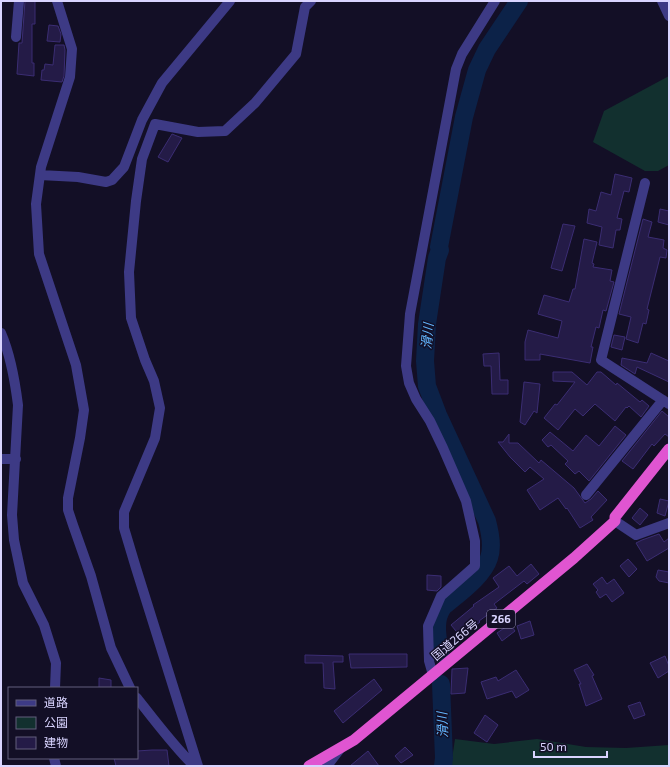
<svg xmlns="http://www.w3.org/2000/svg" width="670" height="767" viewBox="0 0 670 767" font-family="'Exo 2','Noto Sans JP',sans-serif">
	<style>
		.green { fill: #12302f }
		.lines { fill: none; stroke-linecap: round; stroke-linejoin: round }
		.river { stroke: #0c2248; stroke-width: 18 }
		.building { fill: #241b47; stroke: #3b2d73 }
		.minor { stroke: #3d3a85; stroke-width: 10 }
		.tertiary { stroke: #3d3a85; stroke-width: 10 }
		.trunk { stroke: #e055d1; stroke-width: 11 }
		.labels { text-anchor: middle; stroke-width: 3; stroke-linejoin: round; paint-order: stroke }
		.shield { fill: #130f26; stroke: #9e99be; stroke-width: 1 }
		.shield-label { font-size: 11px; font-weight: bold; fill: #d9d4ff }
		.street-label { font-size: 12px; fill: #d9d4ff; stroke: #130f26 }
		.water-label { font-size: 13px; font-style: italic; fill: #62b6ff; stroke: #130f26 }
	</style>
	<rect width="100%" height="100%" fill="#130f26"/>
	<!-- green -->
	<path class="green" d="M 669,76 L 669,165 L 658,171 L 645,171 L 593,142 L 604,111 Z
		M 455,739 L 494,744 L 537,739 L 586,747 L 626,748 L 669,745 L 669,766 L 451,766 Z"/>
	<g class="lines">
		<!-- river -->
		<path class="river" d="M 440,654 C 438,638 433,621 443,607 C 458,594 483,577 489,558 C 493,547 490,532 487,521 L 438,415 L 427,386 L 425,361 L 427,324 L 437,258 L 440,250 L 439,247 L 464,117 L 477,70 L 487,49 L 519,1
			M 441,684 L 444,758 L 443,766"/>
	</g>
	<!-- building -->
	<path class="building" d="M 25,1 L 35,1 L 35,24 L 32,24 L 32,63 L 34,63 L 34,76 L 17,74 L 19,43 L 22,43 Z
		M 49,25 L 58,26 L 61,34 L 60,42 L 47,41 Z
		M 55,45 L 64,45 L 65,50 L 64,76 L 62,82 L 41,80 L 42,70 L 44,70 L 45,64 L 53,65 Z
		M 172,134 L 182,138 L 168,162 L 158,157 Z
		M 615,174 L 632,178 L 629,192 L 624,191 L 617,218 L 622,219 L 620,230 L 616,230 L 613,248 L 599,245 L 602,227 L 587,223 L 589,209 L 596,211 L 601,192 L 611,195 Z
		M 660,209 L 669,211 L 669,225 L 658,222 Z
		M 643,219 L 652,222 L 648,237 L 664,240 L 663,248 L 667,250 L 666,258 L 660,257 L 647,309 L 649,310 L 646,324 L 643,323 L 638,343 L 626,339 L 631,317 L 619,314 Z
		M 563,224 L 575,226 L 562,271 L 551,268 Z
		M 584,239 L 597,242 L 592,263 L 594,264 L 593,267 L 612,270 L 610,281 L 614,282 L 606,311 L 603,310 L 599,328 L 596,327 L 591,347 L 593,347 L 590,363 L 540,354 L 540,360 L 525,360 L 525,342 L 528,330 L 558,338 L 562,321 L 538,314 L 544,295 L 569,302 L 573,289 L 575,289 Z
		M 614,335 L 625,337 L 622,350 L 611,347 Z
		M 499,353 L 500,380 L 508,380 L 508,394 L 492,394 L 491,366 L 484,366 L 483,354 Z
		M 651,353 L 669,361 L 669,382 L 637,367 L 635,374 L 621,365 L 622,358 L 647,363 Z
		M 553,372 L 572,372 L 587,385 L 597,372 L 601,372 L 616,385 L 617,383 L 640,402 L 642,400 L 649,406 L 641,417 L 629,406 L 627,408 L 626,407 L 615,421 L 595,404 L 583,416 L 575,409 L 558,430 L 544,418 L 555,404 L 557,405 L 575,382 L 553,381 Z
		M 524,382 L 540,384 L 537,413 L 534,411 L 525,425 L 520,422 Z
		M 662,411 L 669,417 L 669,437 L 665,434 L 654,446 L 652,444 L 633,469 L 622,461 Z
		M 615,426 L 626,435 L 589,481 L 579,471 L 575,474 L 565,464 L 568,461 L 551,445 L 548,447 L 542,440 L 550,432 L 573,451 L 586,435 L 599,446 Z
		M 509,434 L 509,443 L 518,443 L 539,463 L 541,460 L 574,488 L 585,503 L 591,499 L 598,491 L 607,500 L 591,517 L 593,520 L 580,528 L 567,508 L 566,509 L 558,498 L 540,510 L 527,490 L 544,479 L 530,467 L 525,472 L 510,457 L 498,442 L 503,442 Z
		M 660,499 L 669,501 L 665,516 L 657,513 Z
		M 640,508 L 648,515 L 640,525 L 632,518 Z
		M 659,534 L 664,542 L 669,538 L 669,548 L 647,561 L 636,543 L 642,540 Z
		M 628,559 L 637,569 L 629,577 L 620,566 Z
		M 531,564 L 539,574 L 527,584 L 524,581 L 494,604 L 497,608 L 479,621 L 480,622 L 461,637 L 451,625 L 474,606 L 473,605 L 499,587 L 493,578 L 509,566 L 517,576 Z
		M 658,570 L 669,572 L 669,583 L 659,581 L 656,577 Z
		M 427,575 L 441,576 L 441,587 L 437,591 L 427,590 Z
		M 602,577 L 607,584 L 614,579 L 624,593 L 612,602 L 606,594 L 600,598 L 596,592 L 598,590 L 593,584 Z
		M 530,621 L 534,635 L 521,639 L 517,626 Z
		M 510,624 L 515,631 L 502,641 L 497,633 Z
		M 349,654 L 407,654 L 407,667 L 351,668 Z
		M 305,655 L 343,656 L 343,662 L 333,662 L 335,689 L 324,688 L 323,663 L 305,663 Z
		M 665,656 L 669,666 L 669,671 L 658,678 L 650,663 Z
		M 587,664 L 594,675 L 592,676 L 602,699 L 586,706 L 579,684 L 581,684 L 574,670 Z
		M 468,668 L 465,693 L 451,694 L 452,669 Z
		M 516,670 L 529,690 L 516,698 L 512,691 L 487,699 L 481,682 L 496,677 L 498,681 Z
		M 99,678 L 111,680 L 111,688 L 99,688 Z
		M 374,679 L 382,690 L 343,723 L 334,711 Z
		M 640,702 L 645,715 L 634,719 L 628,706 Z
		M 485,715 L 498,725 L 487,742 L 474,733 Z
		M 405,747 L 413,755 L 401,763 L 395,756 Z
		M 152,750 L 167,750 L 169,766 L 116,766 L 114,758 L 137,758 L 137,751 Z
		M 368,751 L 379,766 L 350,766 Z"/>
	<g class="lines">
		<!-- minor -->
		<path class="minor" d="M 57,1 L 72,49 L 70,77 L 41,167 L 36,204 L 39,254 L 76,365 L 84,410 L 80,438 L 68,498 L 68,510 L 73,525 L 91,576 L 111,648 L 130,688
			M 662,1 L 669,16
			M 16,37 L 19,1
			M 40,175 L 78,177 L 106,182 L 112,180 L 124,167 L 142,120 L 162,83 L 230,1
			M 645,183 L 601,360 L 669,404
			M 1,333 C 11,356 15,381 18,405 L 12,515 L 14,540 L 23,583 L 44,625 L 56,663 L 55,688
			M 1,459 L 16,459
			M 586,495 L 663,400
			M 615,521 L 636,535 L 669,523
			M 433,675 L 429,661 L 428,626 L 441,596 L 475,566 L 475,541 L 466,501 L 443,448 L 430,421 L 416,399 L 409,383 L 406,366 L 410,314 L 456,69 L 462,54 L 495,1
			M 137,698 C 155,721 173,745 194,766
			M 54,758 L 56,766
			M 198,766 L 136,568 L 124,528 L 124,512 L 155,438 L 160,408 L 154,381 L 145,360 L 131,318 L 129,272 L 136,201 L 142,159 L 155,124 L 198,132 L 225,131 L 255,103 L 296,54 L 305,7 L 311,1"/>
		<!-- tertiary -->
		<path class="tertiary" d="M 327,766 L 340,749"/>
		<!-- trunk -->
		<path class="trunk" d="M 309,766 L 354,740 L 574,558 L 615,521 L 615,517 L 669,449"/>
	</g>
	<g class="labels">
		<!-- shield labels -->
		<rect class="shield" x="487" y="610" width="28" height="18" rx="3"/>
		<g class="shield-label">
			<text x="501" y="623">266</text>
		</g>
		<!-- street labels -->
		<g class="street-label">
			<text transform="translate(455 640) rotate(-40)" y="4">国道266号</text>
		</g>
		<!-- water labels -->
		<g class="water-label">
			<text transform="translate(427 336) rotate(-85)" y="5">滑川</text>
			<text transform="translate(442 725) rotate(-92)" y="5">滑川</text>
		</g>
	</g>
	<!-- border -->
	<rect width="670" height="767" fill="none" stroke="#d9d4ff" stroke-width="4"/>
	<!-- legend -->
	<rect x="8" y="687" width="130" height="72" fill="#130f26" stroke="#625e7d"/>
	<rect x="16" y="700" width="20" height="6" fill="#3d3a85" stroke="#625e7d"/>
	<text x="44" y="707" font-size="12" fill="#d9d4ff">道路</text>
	<rect x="16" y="717" width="20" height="12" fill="#12302f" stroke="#625e7d"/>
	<text x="44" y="727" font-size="12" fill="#d9d4ff">公園</text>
	<rect x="16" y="737" width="20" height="12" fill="#241b47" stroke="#625e7d"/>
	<text x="44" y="747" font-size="12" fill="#d9d4ff">建物</text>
	<!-- scale -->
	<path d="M534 751v6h73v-6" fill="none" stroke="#d9d4ff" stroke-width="2"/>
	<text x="540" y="751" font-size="12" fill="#d9d4ff" stroke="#130f26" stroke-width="3" paint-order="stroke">50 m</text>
</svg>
